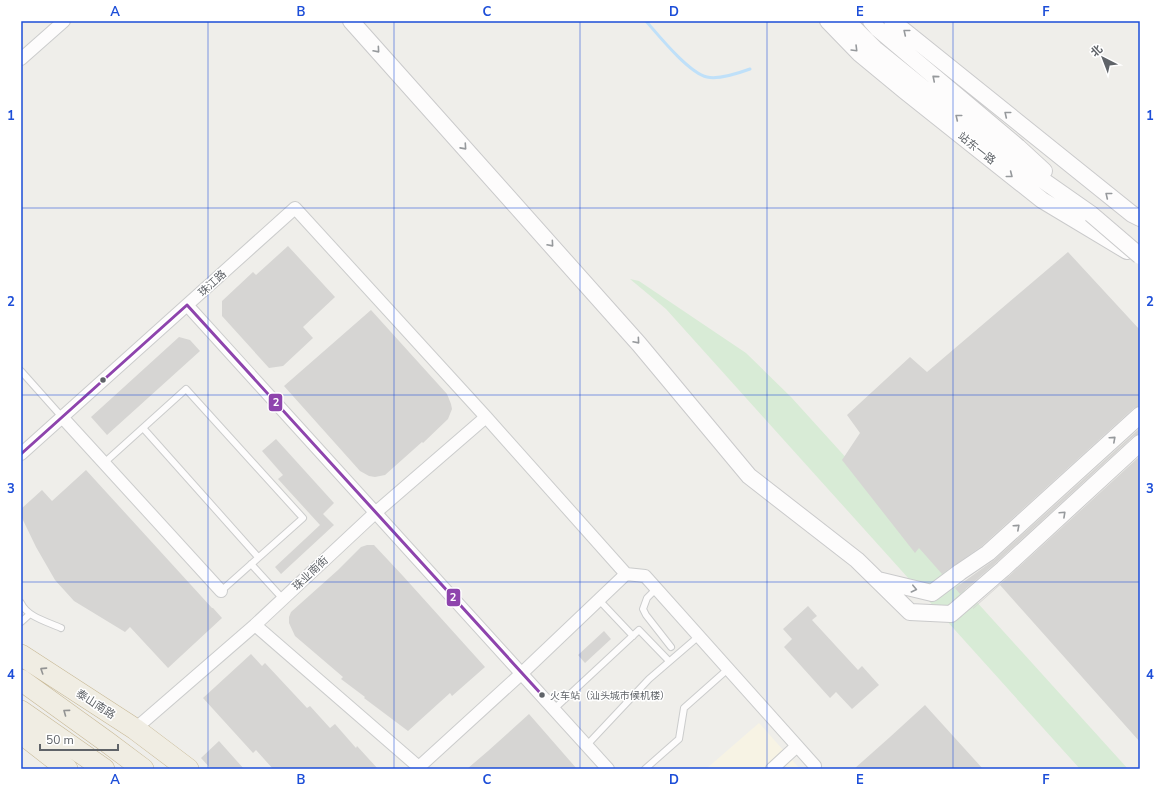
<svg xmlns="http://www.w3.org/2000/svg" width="1161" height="790" viewBox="0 0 1161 790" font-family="'Nunito Sans','Noto Sans SC',sans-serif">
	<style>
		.commercial { fill: #f7f3e4 }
		.green { fill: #d8ebd6 }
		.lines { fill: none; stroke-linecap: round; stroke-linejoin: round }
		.stream { stroke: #bfe0f9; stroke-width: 3 }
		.building { fill: #d6d5d3 }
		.lane-casing { stroke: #cbcccc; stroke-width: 8 }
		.street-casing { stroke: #cbcccc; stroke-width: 14 }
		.secondary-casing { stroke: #cacacb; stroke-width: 18 }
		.highway-casing { stroke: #c8b996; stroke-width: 22 }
		.lane { stroke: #fdfcfc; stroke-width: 6 }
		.street { stroke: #fdfcfc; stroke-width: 12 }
		.secondary { stroke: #fdfcfc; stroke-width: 16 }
		.highway { stroke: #f0ede3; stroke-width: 21 }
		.secondary-bridge-casing { stroke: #cacacb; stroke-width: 18; stroke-linecap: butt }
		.secondary-bridge { stroke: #fdfcfc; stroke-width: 16 }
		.bus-1-casing { stroke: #fff; stroke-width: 6 }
		.bus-1 { stroke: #8e44ad; stroke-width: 3 }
		.oneway { stroke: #96999c }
		.oneway2 { stroke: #929393 }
		.grid { fill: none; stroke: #1d4ed8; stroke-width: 1; stroke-opacity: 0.55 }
		.bus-dot { fill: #5f6368; stroke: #fff; stroke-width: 1.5 }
		.labels { text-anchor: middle; stroke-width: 3; stroke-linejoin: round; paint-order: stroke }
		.bus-label { font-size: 10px; fill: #5f6368; stroke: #fff; text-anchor: start }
		.street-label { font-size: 11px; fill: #5f6368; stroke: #fff }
		.line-badge { stroke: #fff; stroke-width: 1.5 }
		.badge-label { font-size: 11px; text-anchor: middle; font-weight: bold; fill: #fff }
		.neatline { fill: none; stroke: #1d4ed8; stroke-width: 1.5 }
		.grid-label { font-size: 13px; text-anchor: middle; font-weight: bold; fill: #1d4ed8 }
	</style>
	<rect width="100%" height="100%" fill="#efeeea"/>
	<!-- commercial -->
	<path class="commercial" d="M 759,723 L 800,769 L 706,769 Z"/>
	<!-- green -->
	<path class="green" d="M 630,279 L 639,281 L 746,353 L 791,397 L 1128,769 L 1080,769 L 666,309 Z"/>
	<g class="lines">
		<!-- stream -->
		<path class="stream" d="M 646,21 C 659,36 689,73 707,77 C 719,80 739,73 750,69"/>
	</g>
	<!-- building -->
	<path class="building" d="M 288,246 L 335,297 L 303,327 L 313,338 L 283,366 L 269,368 L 222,316 L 222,301 L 253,272 L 256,275 Z
		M 1068,252 L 1140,330 L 1140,406 L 1134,408 L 982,546 L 942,574 L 919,548 L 915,553 L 842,460 L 860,433 L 847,415 L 910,357 L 927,372 Z
		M 371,310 L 447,394 L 451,404 L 452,409 L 448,419 L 423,443 L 422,442 L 385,475 L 375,477 L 369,476 L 360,471 L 284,386 Z
		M 179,337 L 190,340 L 200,351 L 107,435 L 91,417 Z
		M 1140,428 L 1140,434 L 1134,436 L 997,562 L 960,594 L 955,588 L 994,560 Z
		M 276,439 L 334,503 L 323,514 L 334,525 L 281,574 L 275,567 L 320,525 L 278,479 L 283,475 L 262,451 Z
		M 1140,456 L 1140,742 L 1000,585 L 973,609 L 973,608 L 1009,576 Z
		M 86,470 L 212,608 L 213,608 L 222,618 L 168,668 L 130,627 L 125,632 L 74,601 L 55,580 L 36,547 L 21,516 L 21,509 L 42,490 L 52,501 Z
		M 367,545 L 374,545 L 403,576 L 485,667 L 452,696 L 450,693 L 408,731 L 364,698 L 365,697 L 341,679 L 343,677 L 295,636 L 289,623 L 289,617 L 291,612 L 338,570 L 361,547 Z
		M 808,606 L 817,616 L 812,620 L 858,670 L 862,666 L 879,685 L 852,709 L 836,692 L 830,698 L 784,647 L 792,639 L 783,629 Z
		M 604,631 L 611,639 L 585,663 L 578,655 Z
		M 251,654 L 262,666 L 265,663 L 307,708 L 310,706 L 330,728 L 335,724 L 356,748 L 357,746 L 378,769 L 273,769 L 256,750 L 253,753 L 203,698 Z
		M 925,705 L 983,769 L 854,769 L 890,737 Z
		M 529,714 L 577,769 L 467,769 L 488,751 Z
		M 219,741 L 244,769 L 211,769 L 201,758 Z"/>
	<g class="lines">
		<!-- lane casing -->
		<g class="lane-casing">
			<path id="lane" d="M 21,371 L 62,417
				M 143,428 L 258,557
				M 104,463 L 186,389 L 303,518 L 221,591
				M 251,564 L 283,599
				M 656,589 L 647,598 L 643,609 L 646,615 L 671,647
				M 599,600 L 633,636
				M 21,603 C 27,617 48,622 61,628
				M 21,622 L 30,614
				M 554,709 L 639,630 L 669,661
				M 587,745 L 649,679 L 699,636
				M 645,769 L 679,739 L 684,708 L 728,669"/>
		</g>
		<!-- street casing -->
		<g class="street-casing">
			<path id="street" d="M 21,59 L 64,21
				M 187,305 L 608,769
				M 62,417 L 221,591
				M 21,454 L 295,208 L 486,417 L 626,574 L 645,576 L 815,766
				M 255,625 L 421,769
				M 135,729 L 255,625 L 375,513 L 486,417
				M 419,767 L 522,673 L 626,574
				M 772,769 L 797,746"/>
		</g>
		<!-- secondary casing -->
		<g class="secondary-casing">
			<path id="secondary" d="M 351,21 L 639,344 L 749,476 L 857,560 L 910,612 L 951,614 L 1003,569 L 1140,443
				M 828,21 L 859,53 L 905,91 L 1042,200 L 1127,251
				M 847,21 L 875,49 L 1001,151 L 1091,214
				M 871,21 L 878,29 L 1018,147 L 1044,171
				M 892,21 L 1132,214 L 1140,218
				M 878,580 L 932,593 L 960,572 L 988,553 L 1140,415"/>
		</g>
		<!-- highway casing -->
		<g class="highway-casing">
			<path id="highway" d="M 21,655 L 135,729 L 188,769
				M 21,680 L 107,742 L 143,769
				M 21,711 L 104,769
				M 21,733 L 67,769"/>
		</g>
		<!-- lane -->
		<use href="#lane" class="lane"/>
		<!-- street -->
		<use href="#street" class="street"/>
		<!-- secondary -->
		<use href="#secondary" class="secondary"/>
		<!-- highway -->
		<use href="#highway" class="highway"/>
		<!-- secondary-bridge casing -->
		<g class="secondary-bridge-casing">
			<path id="secondary-bridge" d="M 1091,214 L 1140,256"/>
		</g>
		<!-- secondary-bridge -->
		<use href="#secondary-bridge" class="secondary-bridge"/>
		<!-- bus-1 casing -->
		<g class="bus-1-casing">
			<path id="bus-1" d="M 187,305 L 542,695
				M 21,454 L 187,305"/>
		</g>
		<!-- bus-1 -->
		<use href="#bus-1" class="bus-1"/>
	</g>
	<!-- one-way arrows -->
	<defs><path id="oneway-chevron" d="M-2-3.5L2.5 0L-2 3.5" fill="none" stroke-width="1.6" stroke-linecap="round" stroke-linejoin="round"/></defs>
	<g class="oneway">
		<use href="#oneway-chevron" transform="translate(906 32) rotate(-141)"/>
		<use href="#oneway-chevron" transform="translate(855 49) rotate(45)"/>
		<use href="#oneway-chevron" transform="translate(377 50) rotate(49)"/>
		<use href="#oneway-chevron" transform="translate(935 78) rotate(-140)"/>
		<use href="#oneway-chevron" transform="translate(1007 114) rotate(-141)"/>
		<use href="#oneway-chevron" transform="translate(958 117) rotate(-141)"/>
		<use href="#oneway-chevron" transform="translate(464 147) rotate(48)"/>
		<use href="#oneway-chevron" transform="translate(1010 175) rotate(38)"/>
		<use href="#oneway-chevron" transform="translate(1108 195) rotate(-141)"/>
		<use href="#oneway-chevron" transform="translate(551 244) rotate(49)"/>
		<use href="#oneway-chevron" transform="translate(637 341) rotate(49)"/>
		<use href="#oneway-chevron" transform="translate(1113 439) rotate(-42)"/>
		<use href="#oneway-chevron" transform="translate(1063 514) rotate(-43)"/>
		<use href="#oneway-chevron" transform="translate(1017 527) rotate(-42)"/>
		<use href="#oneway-chevron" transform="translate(914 589) rotate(13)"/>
	</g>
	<g class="oneway2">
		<use href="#oneway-chevron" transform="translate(43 670) rotate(-147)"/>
		<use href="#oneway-chevron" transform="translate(66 712) rotate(-144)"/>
	</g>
	<!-- grid -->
	<path class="grid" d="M 208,21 L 208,769M 394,21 L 394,769M 580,21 L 580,769M 767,21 L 767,769M 953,21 L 953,769M 21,208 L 1140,208M 21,395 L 1140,395M 21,582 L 1140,582"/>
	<!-- markers -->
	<g class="bus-dot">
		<circle cx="103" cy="380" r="3.5"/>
		<circle cx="542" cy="695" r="3.5"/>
	</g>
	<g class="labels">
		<!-- bus labels -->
		<g class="bus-label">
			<text x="550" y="699">火车站（汕头城市候机楼）</text>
		</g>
		<!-- street labels -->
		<g class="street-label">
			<text transform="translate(977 148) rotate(38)" y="4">站东一路</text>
			<text transform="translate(212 283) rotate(-42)" y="4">珠江路</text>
			<text transform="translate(310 573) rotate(-43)" y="4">珠业南街</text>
			<text transform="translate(96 704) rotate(33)" y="4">泰山南路</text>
		</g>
	</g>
	<g class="line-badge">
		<rect x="268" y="393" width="15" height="19" rx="4" fill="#8e44ad"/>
		<rect x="446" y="588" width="15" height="19" rx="4" fill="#8e44ad"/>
	</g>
	<g class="badge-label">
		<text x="276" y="406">2</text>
		<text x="453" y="601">2</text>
	</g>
	<!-- border -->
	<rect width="1161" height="790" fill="none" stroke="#ffffff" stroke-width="44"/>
	<!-- north arrow -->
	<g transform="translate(1103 58) rotate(318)" stroke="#ffffff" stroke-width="3" paint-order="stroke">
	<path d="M0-3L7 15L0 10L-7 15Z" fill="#5f6368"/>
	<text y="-6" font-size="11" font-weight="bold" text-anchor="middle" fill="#5f6368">北</text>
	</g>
	<!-- scale -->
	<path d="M40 744v6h78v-6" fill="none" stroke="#5f6368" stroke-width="2"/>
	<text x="46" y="744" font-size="12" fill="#5f6368" stroke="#ffffff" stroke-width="3" paint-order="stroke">50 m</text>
	<rect x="22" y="22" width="1117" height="746" class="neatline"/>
	<g class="grid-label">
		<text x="115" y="16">A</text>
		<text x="301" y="16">B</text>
		<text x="487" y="16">C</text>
		<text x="674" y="16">D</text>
		<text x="860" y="16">E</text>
		<text x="1046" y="16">F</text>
		<text x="11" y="120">1</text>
		<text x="1150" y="120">1</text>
		<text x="11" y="306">2</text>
		<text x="1150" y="306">2</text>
		<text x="11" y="493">3</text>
		<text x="1150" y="493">3</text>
		<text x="11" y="679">4</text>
		<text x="1150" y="679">4</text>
		<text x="115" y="784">A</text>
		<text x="301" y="784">B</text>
		<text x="487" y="784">C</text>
		<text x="674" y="784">D</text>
		<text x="860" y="784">E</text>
		<text x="1046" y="784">F</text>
	</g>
</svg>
